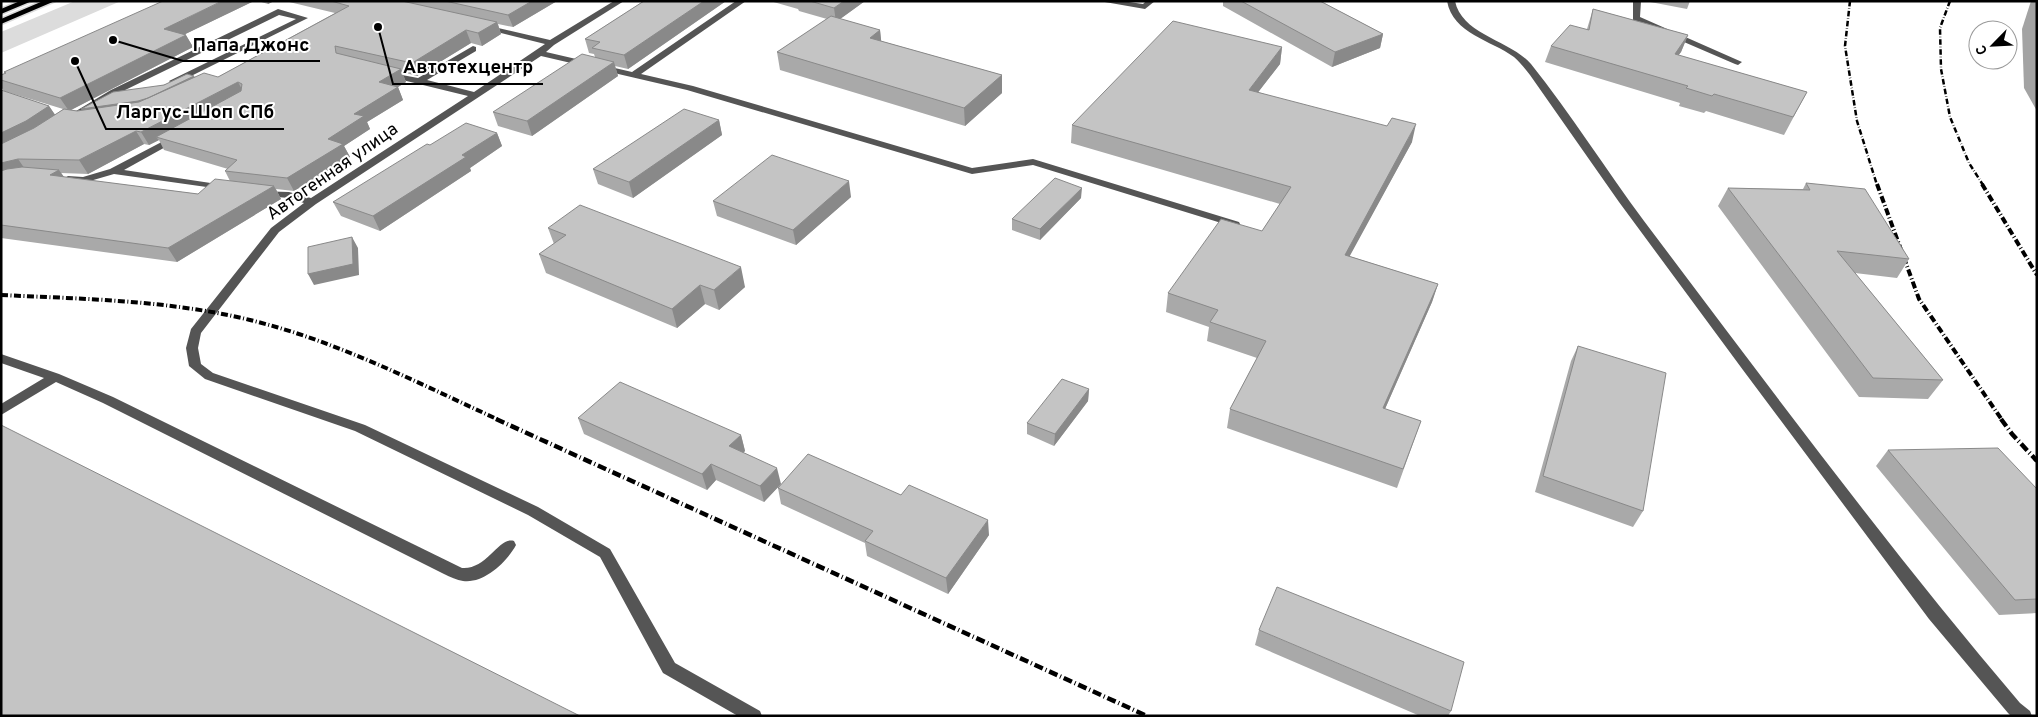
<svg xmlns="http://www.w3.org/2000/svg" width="2038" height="717" viewBox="0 0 2038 717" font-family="Overpass,sans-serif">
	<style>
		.green { fill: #dcdcdc }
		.water { fill: #a3a3a3 }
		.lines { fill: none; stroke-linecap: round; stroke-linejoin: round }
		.major-casing { stroke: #dbdbdb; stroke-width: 3 }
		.minor { fill: #555; fill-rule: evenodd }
		.major { fill: #000; fill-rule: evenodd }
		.rail-far2 { stroke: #000; stroke-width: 2.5; stroke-dasharray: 5.5 2 0.5 2; stroke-linecap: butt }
		.rail-far1 { stroke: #000; stroke-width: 4; stroke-dasharray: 7 2.5 1 2.5; stroke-linecap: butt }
		.rail { stroke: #000; stroke-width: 4.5; stroke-dasharray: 9 3 1 3; stroke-linecap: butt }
		.wall { fill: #a9a9a9; fill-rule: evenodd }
		.shaded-wall { fill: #898989 }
		.building { fill: #c4c4c4; stroke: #898989 }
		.labels { text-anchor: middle; stroke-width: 4; stroke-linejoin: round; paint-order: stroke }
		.street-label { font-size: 18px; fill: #000; stroke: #fff }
		.leader { fill: none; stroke: #000; stroke-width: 2 }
		.callout-dot { fill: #000; stroke: #fff; stroke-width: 2 }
		.callout-label { font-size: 19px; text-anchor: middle; font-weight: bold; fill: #000; stroke: #fff; stroke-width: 4; stroke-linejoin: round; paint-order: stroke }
	</style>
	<rect width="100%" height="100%" fill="#fff"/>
	<!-- green -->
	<path class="green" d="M 75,1 L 121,1 L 1,53 L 1,32 Z"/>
	<!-- water -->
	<path class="water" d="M 2031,1 L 2037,1 L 2037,111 L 2024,88 L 2022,29 Z"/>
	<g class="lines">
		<!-- major casing -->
		<g class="major-casing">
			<path id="major" d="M 20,1 L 32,1 L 1,14 L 1,9 Z
				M 43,1 L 55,1 L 1,24 L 1,19 Z"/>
		</g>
		<!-- minor -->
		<path class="minor" d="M 614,1 L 624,1 L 554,45 L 546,52 L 632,72 L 736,1 L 746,1 L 641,74 L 693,86 L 972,168 L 1033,159 L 1239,222 L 1240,224 L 1239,226 L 1231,226 L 1033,165 L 972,174 L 687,90 L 541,56 L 316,204 L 279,232 L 201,333 L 198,348 L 201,364 L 213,373 L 365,425 L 538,507 L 610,549 L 675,663 L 760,711 L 762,716 L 738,716 L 663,673 L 600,557 L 528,515 L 355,431 L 205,379 L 189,366 L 186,348 L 191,329 L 271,228 L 304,203 L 288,198 L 257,195 L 256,193 L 257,191 L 289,192 L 311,198 L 468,96 L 386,76 L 386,72 L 418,78 L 473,46 L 476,47 L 476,51 L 427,80 L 474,92 L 545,44 L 481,28 L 481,24 L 550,40 Z
			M 1099,1 L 1122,1 L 1143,4 L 1146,1 L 1155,1 L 1145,9 Z
			M 1447,1 L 1455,1 C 1462,35 1510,40 1531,64 C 1571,114 1606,170 1644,221 C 1767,384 1888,548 2020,703 L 2030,711 L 2032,716 L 2011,716 L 2008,713 L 1929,619 L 1743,370 L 1619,202 L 1530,75 C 1525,69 1520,62 1514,57 C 1491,40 1453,34 1447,1 Z
			M 1633,1 L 1641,1 L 1640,17 L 1742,62 L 1738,65 L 1735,64 L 1633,20 Z
			M 278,9 L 308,18 L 177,83 L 171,83 L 169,81 L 296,19 L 279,15 L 117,94 L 69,122 L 63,122 L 61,120 L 111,90 Z
			M 175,135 L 180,138 L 178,140 L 124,170 L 224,185 L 228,186 L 229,188 L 228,190 L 114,174 L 83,183 L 68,182 L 63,179 L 68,176 L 83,177 L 110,169 Z
			M 1,354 L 59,374 L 113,397 L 462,568 C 487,570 499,536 514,541 L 516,545 C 507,562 484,584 463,581 C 457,580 450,577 444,574 L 103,403 L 56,382 L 1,415 L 1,404 L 44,378 L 1,363 Z"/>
		<!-- major -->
		<use href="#major" class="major"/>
		<!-- rail-far2 -->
		<path class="rail-far2" d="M 1850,1 L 1845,46 L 1857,121 L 1877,185
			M 1950,1 L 1940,28 L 1941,69 L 1950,117 L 1969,163 L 1983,185"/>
		<!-- rail-far1 -->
		<path class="rail-far1" d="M 1877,184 L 1919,299 L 2002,420
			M 1982,184 L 2037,275
			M 1,295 C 84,299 168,300 250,320 C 337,341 418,383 499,420"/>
		<!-- rail -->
		<path class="rail" d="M 496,419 L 1147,716
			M 2001,419 L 2012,434 L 2037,461"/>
	</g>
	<!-- wall -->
	<path class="wall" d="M 254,1 L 185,34 L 193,47 L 71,110 L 77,111 L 82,110 L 164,85 L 195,77 L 218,77 L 335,13 L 285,1 L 402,1 L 405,2 L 405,1 L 557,1 L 513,27 L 498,24 L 501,34 L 482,46 L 471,43 L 417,76 L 402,72 L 406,82 L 398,87 L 403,100 L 367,122 L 370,129 L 344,146 L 350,157 L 294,191 L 276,189 L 281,199 L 177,262 L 1,238 L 1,90 L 4,91 L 1,87 L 1,75 L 5,74 L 4,72 ZM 4,91 L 63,109 L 55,115 L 49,106 ZM 159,140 L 164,150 L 228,169 L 225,171 L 230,181 L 198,194 L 64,177 L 61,173 L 88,174 L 144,144 L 149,145 Z
		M 258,1 L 274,1 L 268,4 Z
		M 644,1 L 726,1 L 628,69 L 615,66 L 618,76 L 532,136 L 498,126 L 493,112 L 595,57 L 594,54 L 589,53 L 585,39 Z
		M 770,1 L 865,1 L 840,19 L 880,30 L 881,41 L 1002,75 L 1002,93 L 965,126 L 780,70 L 777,52 L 827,19 L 799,11 L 798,9 Z
		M 1223,1 L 1320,1 L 1383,34 L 1380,48 L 1332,67 L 1223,6 Z
		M 1645,1 L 1690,1 L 1687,9 Z
		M 1593,9 L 1688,35 L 1681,52 L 1678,55 L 1807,92 L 1784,135 L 1706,111 L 1704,113 L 1679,106 L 1680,103 L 1545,62 L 1551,46 L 1587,29 Z
		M 1282,47 L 1280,64 L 1258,92 L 1412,142 L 1349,256 L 1438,284 L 1432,302 L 1385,409 L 1421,421 L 1397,488 L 1227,428 L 1230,409 L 1257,358 L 1207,341 L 1209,327 L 1166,312 L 1168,293 L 1262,231 L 1280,204 L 1071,143 L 1072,125 Z
		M 719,120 L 722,135 L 633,198 L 598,184 L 593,169 Z
		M 497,133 L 502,146 L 470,168 L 471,171 L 380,231 L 341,216 L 333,202 L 430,145 Z
		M 1806,183 L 1909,259 L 1897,278 L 1855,273 L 1943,380 L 1928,399 L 1859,397 L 1718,206 L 1728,188 L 1803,189 Z
		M 851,197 L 796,245 L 717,216 L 713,201 Z
		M 1081,198 L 1040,240 L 1012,230 L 1012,219 Z
		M 548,228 L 745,287 L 719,310 L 705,304 L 677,328 L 546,273 L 539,254 L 554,244 Z
		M 1578,346 L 1643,511 L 1633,527 L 1535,492 L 1571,361 Z
		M 1089,389 L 1088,401 L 1054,446 L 1027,434 L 1027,423 Z
		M 578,418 L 741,435 L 745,451 L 743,453 L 781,484 L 764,502 L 716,480 L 707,490 L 584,434 Z
		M 1888,450 L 2037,489 L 2037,613 L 1999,615 L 1876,466 Z
		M 778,488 L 989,535 L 948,594 L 867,556 L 865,543 L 781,504 Z
		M 1259,630 L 1451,711 L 1448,716 L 1420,716 L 1255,645 Z"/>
	<!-- shaded-wall -->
	<path class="shaded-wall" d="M 222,1 L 254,1 L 171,41 L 164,29 Z
		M 267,1 L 274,1 L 268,4 Z
		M 532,1 L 557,1 L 513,27 L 508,15 Z
		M 704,1 L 726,1 L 628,69 L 624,55 Z
		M 844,1 L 865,1 L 836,22 L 834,8 Z
		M 497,22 L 501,34 L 482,46 L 478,33 Z
		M 466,30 L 471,43 L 417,76 L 412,63 Z
		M 880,30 L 882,48 L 870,38 Z
		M 1383,34 L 1380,48 L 1332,67 L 1335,52 Z
		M 186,35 L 193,47 L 69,111 L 60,98 Z
		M 1688,35 L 1681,52 L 1667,71 L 1675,54 Z
		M 1282,47 L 1280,64 L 1246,108 L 1249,90 Z
		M 614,62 L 618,76 L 532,136 L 527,121 Z
		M 401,69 L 406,82 L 398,87 L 403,100 L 367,122 L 370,129 L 344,146 L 350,157 L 294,191 L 287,178 L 354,114 L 379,82 Z
		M 1002,75 L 1002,93 L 965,126 L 964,108 Z
		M 194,76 L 197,81 L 154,102 L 85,114 L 81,109 Z
		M 238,82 L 245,95 L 156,137 L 159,140 L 149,145 L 141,132 Z
		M 49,106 L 58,119 L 1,151 L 1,133 Z
		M 719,120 L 722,135 L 633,198 L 629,182 Z
		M 1416,124 L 1412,142 L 1340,274 L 1345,255 Z
		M 136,131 L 144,144 L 88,174 L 79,160 Z
		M 497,133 L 502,146 L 470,168 L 471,171 L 380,231 L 373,216 L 462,155 Z
		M 18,159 L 27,172 L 1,178 L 1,163 Z
		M 59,170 L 69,184 L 50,175 Z
		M 849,181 L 851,197 L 796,245 L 793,230 Z
		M 274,186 L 281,199 L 177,262 L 168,248 Z
		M 1082,188 L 1081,198 L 1040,240 L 1040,229 Z
		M 352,237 L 358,248 L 359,275 L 314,285 L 308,274 Z
		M 741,267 L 745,287 L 719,310 L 714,290 Z
		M 1438,284 L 1432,302 L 1377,427 L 1383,408 Z
		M 700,285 L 705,304 L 677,328 L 672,309 Z
		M 1089,389 L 1088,401 L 1054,446 L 1055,434 Z
		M 741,435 L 745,451 L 733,462 L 729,446 Z
		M 711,464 L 716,480 L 707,490 L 702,474 Z
		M 777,468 L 781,484 L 764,502 L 760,486 Z
		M 988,520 L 989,535 L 948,594 L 946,578 Z"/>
	<!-- building -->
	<path class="building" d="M 163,1 L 222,1 L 164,29 L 186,35 L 60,98 L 1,80 L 1,75 L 6,73 L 4,72 Z
		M 331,1 L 402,1 L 497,22 L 478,33 L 466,30 L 412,63 L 335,46 L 336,53 L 401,69 L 379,82 L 398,87 L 354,114 L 364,116 L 328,139 L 343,144 L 287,178 L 225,171 L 237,160 L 156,137 L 241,91 L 242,84 L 238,82 L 141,132 L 136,131 L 79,160 L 18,159 L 1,163 L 1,144 L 34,128 L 64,109 L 77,111 L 139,102 L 204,73 L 218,77 L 349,6 Z
		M 445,1 L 532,1 L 508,15 Z
		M 644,1 L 704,1 L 624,55 L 592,48 L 600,42 L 585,39 Z
		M 810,1 L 844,1 L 834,8 Z
		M 1241,1 L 1320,1 L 1383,34 L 1335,52 Z
		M 1593,9 L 1688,35 L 1675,54 L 1807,92 L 1793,117 L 1714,94 L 1712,96 L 1686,88 L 1688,86 L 1551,46 L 1570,25 L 1589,30 Z
		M 831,16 L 880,30 L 870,38 L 1002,75 L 964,108 L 777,52 Z
		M 1173,21 L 1282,47 L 1249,90 L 1387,126 L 1392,118 L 1416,124 L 1345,255 L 1438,284 L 1383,408 L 1421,421 L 1403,469 L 1230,409 L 1266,341 L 1210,322 L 1218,310 L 1168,293 L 1221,219 L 1262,231 L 1291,187 L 1072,125 Z
		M 582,54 L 614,62 L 527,121 L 493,112 Z
		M 187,74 L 194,76 L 148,98 L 138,101 L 81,109 L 113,92 L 164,85 Z
		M 1,90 L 49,106 L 26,121 L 1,133 Z
		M 684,109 L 719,120 L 629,182 L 593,169 Z
		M 466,123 L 497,133 L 462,155 L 466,157 L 373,216 L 333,202 L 427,144 L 430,145 Z
		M 772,155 L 849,181 L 793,230 L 713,201 Z
		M 22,167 L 59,170 L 50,175 L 198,194 L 215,179 L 274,186 L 168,248 L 1,225 L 1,171 L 7,169 Z
		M 1055,178 L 1082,188 L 1040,229 L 1012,219 Z
		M 1806,183 L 1865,189 L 1909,259 L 1837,251 L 1943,380 L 1873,378 L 1728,188 L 1810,190 Z
		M 580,205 L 741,267 L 714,290 L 700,285 L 672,309 L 539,254 L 566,235 L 548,228 Z
		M 352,237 L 353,264 L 308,274 L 308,247 Z
		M 1578,346 L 1666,373 L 1643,511 L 1543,476 Z
		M 1062,379 L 1089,389 L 1055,434 L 1027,423 Z
		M 620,382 L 741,435 L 729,446 L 777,468 L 760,486 L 711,464 L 702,474 L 578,418 Z
		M 1,425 L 580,716 L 1,716 Z
		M 1998,448 L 2037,489 L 2037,599 L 2015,600 L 1888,450 Z
		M 808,454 L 901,495 L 909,485 L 988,520 L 946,578 L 865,541 L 873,531 L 778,488 Z
		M 1277,587 L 1464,662 L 1451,711 L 1259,630 Z"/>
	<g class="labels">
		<!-- street labels -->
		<g class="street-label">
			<text transform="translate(332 171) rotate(-35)" y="6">Автогенная улица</text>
		</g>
	</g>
	<!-- callouts -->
	<path class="leader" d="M113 40L183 61H320M378 27L393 84H543M75 61L106 129H284"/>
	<g class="callout-dot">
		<circle cx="113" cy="40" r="5"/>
		<circle cx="378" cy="27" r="5"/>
		<circle cx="75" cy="61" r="5"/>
	</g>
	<g class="callout-label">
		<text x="251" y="51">Папа Джонс</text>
		<text x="468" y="73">Автотехцентр</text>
		<text x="195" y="118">Ларгус-Шоп СПб</text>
	</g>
	<!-- border -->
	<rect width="2038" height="717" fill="none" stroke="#000000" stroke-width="5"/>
	<!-- north arrow -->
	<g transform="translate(1993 45) rotate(246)"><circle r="24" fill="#ffffff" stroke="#999999"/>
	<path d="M0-4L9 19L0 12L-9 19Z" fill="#000000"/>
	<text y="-8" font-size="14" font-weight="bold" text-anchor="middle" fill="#000000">С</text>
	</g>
</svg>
